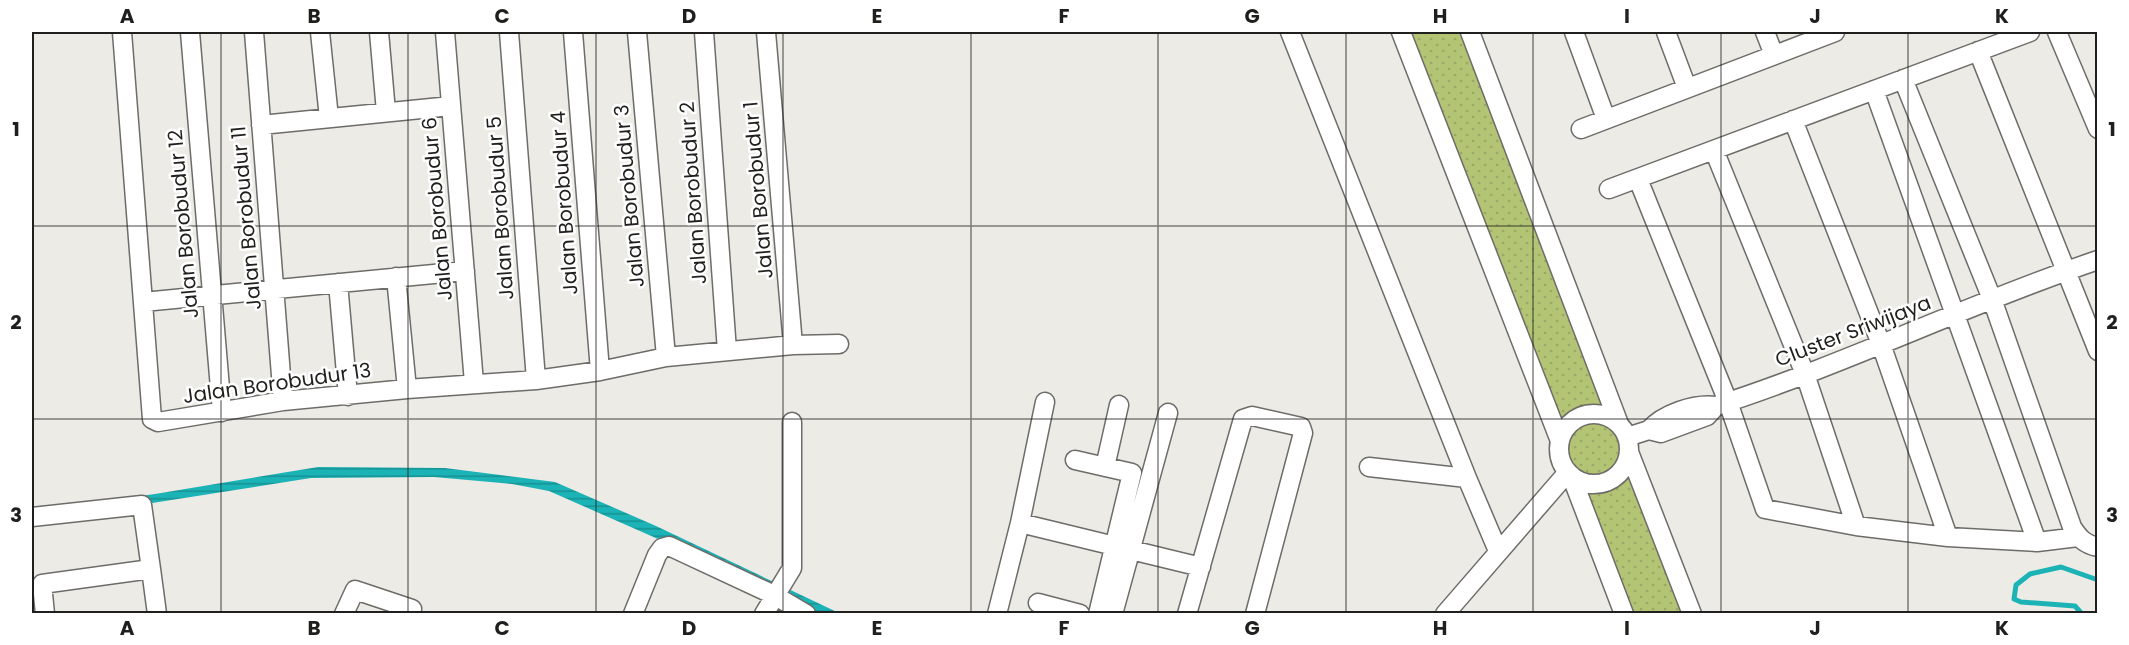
<svg xmlns="http://www.w3.org/2000/svg" width="2129" height="645" viewBox="0 0 2129 645" font-family="Poppins,sans-serif">
	<style>
		.grass { fill: url(#grass-dots) }
		.water { fill: url(#water-rules) }
		.lines { fill: none; stroke-linecap: round; stroke-linejoin: round }
		.stream { stroke: #1bb3b6; stroke-width: 5 }
		.minor-casing { stroke: #6d6c68; stroke-width: 21 }
		.minor { stroke: #fff; stroke-width: 18 }
		.grid { fill: none; stroke: #1f1f1d; stroke-width: 1.5; stroke-opacity: 0.55 }
		.labels { text-anchor: middle; stroke-width: 5; stroke-linejoin: round; paint-order: stroke }
		.street-label { font-size: 20px; fill: #1f1f1d; stroke: #fff }
		.neatline { fill: none; stroke: #1f1f1d; stroke-width: 2 }
		.grid-label { font-size: 20px; text-anchor: middle; font-weight: bold; fill: #1f1f1d }
	</style>
	<defs>
		<pattern id="grass-dots" width="8" height="8" patternUnits="userSpaceOnUse" patternTransform="scale(1.5)"><rect width="8" height="8" fill="#b3c575"/><path d="M2 2h.1M6 6h.1" fill="none" stroke="#9aa965" stroke-width="1.8" stroke-linecap="round"/></pattern>
		<pattern id="water-rules" width="6" height="5" patternUnits="userSpaceOnUse" patternTransform="scale(1.5)"><rect width="6" height="5" fill="#1bb3b6"/><path d="M0 2.5h6" fill="none" stroke="#179193"/></pattern>
	</defs>
	<rect width="100%" height="100%" fill="#ecebe6"/>
	<!-- grass -->
	<path class="grass" d="M 1401,32 L 1470,32 L 1692,613 L 1624,613 L 1568,472 L 1561,460 L 1560,441 Z"/>
	<!-- water -->
	<path class="water" d="M 318,467 L 445,468 L 555,482 L 656,526 L 839,613 L 806,613 L 674,546 L 549,491 L 512,484 L 434,477 L 311,478 L 133,506 L 65,506 L 155,494 Z"/>
	<g class="lines">
		<!-- stream -->
		<path class="stream" d="M 2082,614 L 2075,606 L 2021,602 L 2014,599 L 2016,585 L 2030,574 L 2061,567 L 2098,580"/>
		<!-- minor casing -->
		<g class="minor-casing">
			<path id="minor" d="M 122,32 L 152,419 L 158,422 L 283,401 L 407,389 L 536,380 L 600,371 L 666,357 L 793,345 L 839,344
				M 190,32 L 222,412
				M 254,32 L 283,401
				M 320,32 L 329,118
				M 379,32 L 386,112
				M 445,32 L 474,383
				M 509,32 L 536,380
				M 573,32 L 600,371
				M 637,32 L 666,357
				M 704,32 L 727,351
				M 766,32 L 793,345
				M 1290,32 L 1467,478 L 1498,551
				M 1401,32 L 1560,441
				M 1470,32 L 1619,424
				M 1574,32 L 1606,119
				M 1666,32 L 1687,88
				M 1765,32 L 1774,55
				M 2057,32 L 2098,129
				M 1978,51 L 2098,351
				M 1903,79 L 1992,299 L 2072,527 C 2079,538 2084,544 2098,547
				M 1793,120 L 1881,344 L 1948,537
				M 261,125 L 451,106
				M 1581,129 L 1835,32
				M 1714,150 L 1805,374 L 1856,526
				M 1638,179 L 1728,402 L 1765,509 L 1856,526 L 1948,537 L 2037,542 L 1874,90
				M 1609,189 L 2030,32
				M 396,277 L 407,389
				M 338,283 L 348,396
				M 143,302 L 465,271
				M1559 449a35 35 0 1 1 70 0a35 35 0 1 1-70 0Z
				M 1649,430 C 1663,414 1694,403 1716,406
				M 1627,437 L 1649,430 L 1661,433 L 1707,416 L 1716,406 C 1846,364 1968,304 2098,260
				M 1629,452 L 1692,614
				M 1075,460 L 1132,473 L 1098,614
				M 1105,467 L 1119,405
				M 1369,467 L 1467,478
				M 1571,475 L 1624,614
				M 32,517 L 142,505 L 151,569
				M 1020,523 L 1201,567
				M 2037,542 L 2078,537
				M 1038,603 L 1080,614
				M 45,614 L 42,584 L 151,569 L 157,614
				M 344,614 L 355,590 L 412,609
				M 633,614 L 657,555 L 662,548 L 669,546 L 774,595 L 806,614
				M 764,614 L 792,568 L 792,422
				M 997,614 L 1020,523 L 1045,402
				M 1113,614 L 1168,413
				M 1187,614 L 1243,419 L 1252,416 L 1301,427 L 1303,433 L 1255,614
				M 1445,614 L 1568,472"/>
		</g>
		<!-- minor -->
		<use href="#minor" class="minor"/>
	</g>
	<!-- grid -->
	<path class="grid" d="M 221,32 L 221,614M 408,32 L 408,614M 596,32 L 596,614M 783,32 L 783,614M 971,32 L 971,614M 1158,32 L 1158,614M 1346,32 L 1346,614M 1533,32 L 1533,614M 1721,32 L 1721,614M 1908,32 L 1908,614M 32,226 L 2098,226M 32,419 L 2098,419"/>
	<g class="labels">
		<!-- street labels -->
		<g class="street-label">
			<text transform="translate(758 190) rotate(-95)" y="7">Jalan Borobudur 1</text>
			<text transform="translate(693 193) rotate(-94)" y="7">Jalan Borobudur 2</text>
			<text transform="translate(629 196) rotate(-95)" y="7">Jalan Borobudur 3</text>
			<text transform="translate(564 203) rotate(-94)" y="7">Jalan Borobudur 4</text>
			<text transform="translate(500 208) rotate(-94)" y="7">Jalan Borobudur 5</text>
			<text transform="translate(437 209) rotate(-95)" y="7">Jalan Borobudur 6</text>
			<text transform="translate(246 218) rotate(-95)" y="7">Jalan Borobudur 11</text>
			<text transform="translate(183 224) rotate(-95)" y="7">Jalan Borobudur 12</text>
			<text transform="translate(1853 331) rotate(-21)" y="7">Cluster Sriwijaya</text>
			<text transform="translate(277 383) rotate(-8)" y="7">Jalan Borobudur 13</text>
		</g>
	</g>
	<!-- border -->
	<rect width="2129" height="645" fill="none" stroke="#ffffff" stroke-width="66"/>
	<rect x="33" y="33" width="2063" height="579" class="neatline"/>
	<g class="grid-label">
		<text x="127" y="23">A</text>
		<text x="314" y="23">B</text>
		<text x="502" y="23">C</text>
		<text x="689" y="23">D</text>
		<text x="877" y="23">E</text>
		<text x="1064" y="23">F</text>
		<text x="1252" y="23">G</text>
		<text x="1440" y="23">H</text>
		<text x="1627" y="23">I</text>
		<text x="1815" y="23">J</text>
		<text x="2002" y="23">K</text>
		<text x="16" y="136">1</text>
		<text x="2112" y="136">1</text>
		<text x="16" y="329">2</text>
		<text x="2112" y="329">2</text>
		<text x="16" y="522">3</text>
		<text x="2112" y="522">3</text>
		<text x="127" y="635">A</text>
		<text x="314" y="635">B</text>
		<text x="502" y="635">C</text>
		<text x="689" y="635">D</text>
		<text x="877" y="635">E</text>
		<text x="1064" y="635">F</text>
		<text x="1252" y="635">G</text>
		<text x="1440" y="635">H</text>
		<text x="1627" y="635">I</text>
		<text x="1815" y="635">J</text>
		<text x="2002" y="635">K</text>
	</g>
</svg>
